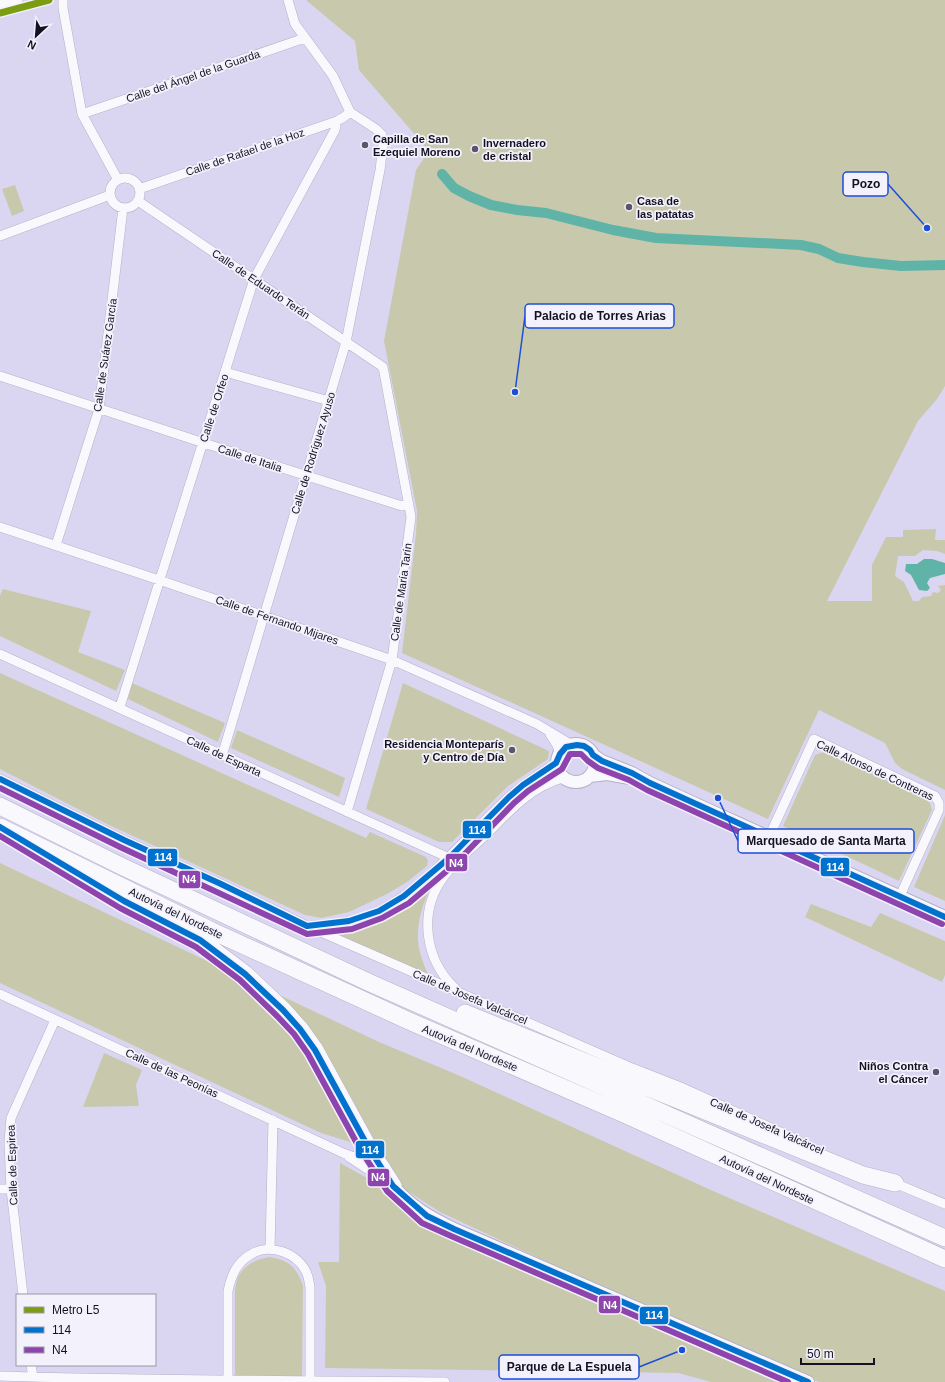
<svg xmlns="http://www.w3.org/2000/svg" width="945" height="1382" viewBox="0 0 945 1382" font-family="Arial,sans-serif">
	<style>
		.green { fill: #c8c9ac }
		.water { fill: #60b4a7 }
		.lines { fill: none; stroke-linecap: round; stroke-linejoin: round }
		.canal { stroke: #60b4a7; stroke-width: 10 }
		.minor-casing { stroke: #b4b1c7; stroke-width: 10 }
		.tertiary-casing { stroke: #b4b1c7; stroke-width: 14 }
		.primary-casing { stroke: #b4b1c7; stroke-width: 16 }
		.motorway-casing { stroke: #b4b1c7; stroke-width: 18 }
		.minor { stroke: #f9f9fd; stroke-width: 9 }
		.tertiary { stroke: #f9f9fd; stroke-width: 12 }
		.primary { stroke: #f9f9fd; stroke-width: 15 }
		.motorway { stroke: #f9f9fd; stroke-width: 17 }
		.bus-1-casing { stroke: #f3f2fc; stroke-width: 9 }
		.bus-2-casing { stroke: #f3f2fc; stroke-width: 9 }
		.bus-1 { stroke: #0072ce; stroke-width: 6 }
		.bus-2 { stroke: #8e44ad; stroke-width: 6 }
		.metro-1-casing { stroke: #f3f2fc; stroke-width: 10 }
		.metro-1 { stroke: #7c9c11; stroke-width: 7 }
		.poi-dot { fill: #59566b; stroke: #f3f2fc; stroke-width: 1.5 }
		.labels { text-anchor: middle; stroke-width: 3.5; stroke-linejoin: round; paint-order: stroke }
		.street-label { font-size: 11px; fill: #141122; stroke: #f3f2fc }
		.poi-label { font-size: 11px; font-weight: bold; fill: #141122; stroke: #f3f2fc; text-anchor: start }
		.leader { fill: none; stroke: #1d4ed8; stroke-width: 1.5 }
		.callout-dot { fill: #1d4ed8; stroke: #f3f2fc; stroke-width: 1.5 }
		.callout { fill: #f3f2fc; stroke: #1d4ed8; stroke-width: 1.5 }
		.callout-label { font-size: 12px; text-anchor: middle; font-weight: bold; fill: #141122 }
		.line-badge { stroke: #f3f2fc; stroke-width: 1.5 }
		.badge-label { font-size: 11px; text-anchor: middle; font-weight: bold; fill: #fff }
	</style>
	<rect width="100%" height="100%" fill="#dad6f2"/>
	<!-- green -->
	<path class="green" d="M 307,0 L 945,0 L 945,386 L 937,399 L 918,421 L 827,601 L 872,601 L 872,565 L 886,537 L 903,537 L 903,530 L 936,529 L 935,540 L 945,540 L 945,554 L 937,551 L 923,550 L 915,556 L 898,556 L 895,576 L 904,582 L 913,601 L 919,601 L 922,597 L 931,596 L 933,592 L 938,593 L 941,590 L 938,586 L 945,585 L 945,790 L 902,769 L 895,763 L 885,743 L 819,710 L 768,819 L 402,653 L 416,534 L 417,511 L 384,341 L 416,170 L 429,151 L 359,70 L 355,41 L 307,1 Z
		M 15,185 L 24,211 L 12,216 L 2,189 Z
		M 3,589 L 91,611 L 78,652 L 125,670 L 116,691 L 0,636 L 0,595 Z
		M 0,673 L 366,838 L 370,832 L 426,857 L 428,861 L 427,866 L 407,882 L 387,894 L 349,912 L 321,918 L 305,915 L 107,824 L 0,769 Z
		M 132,683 L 225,723 L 218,742 L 128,699 Z
		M 403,683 L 549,751 L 548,759 L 508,786 L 452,842 L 439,842 L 366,809 Z
		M 237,730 L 345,778 L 339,797 L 231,748 Z
		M 823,752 L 925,798 L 930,803 L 932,810 L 899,881 L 783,826 L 815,755 Z
		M 945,815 L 945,901 L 914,887 Z
		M 0,863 L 379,1042 L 458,1075 L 713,1191 L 945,1291 L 945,1382 L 819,1382 L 592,1283 L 440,1212 L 406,1190 L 393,1175 L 360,1145 L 321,1133 L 0,983 Z
		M 437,873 C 424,900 412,927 421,956 C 423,963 426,970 429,977 L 331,931 L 366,922 L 387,912 Z
		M 811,904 L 871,927 L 880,913 L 945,941 L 945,975 L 942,982 L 805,917 Z
		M 104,1053 L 142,1070 L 136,1085 L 139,1106 L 83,1107 Z
		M 340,1163 L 369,1179 L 426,1225 L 781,1382 L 711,1382 L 678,1373 L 325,1368 L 326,1286 L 318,1262 L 339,1262 Z
		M 270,1257 C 289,1260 297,1268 303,1286 L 302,1382 L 235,1382 L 235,1292 C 236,1270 250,1260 270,1257 Z"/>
	<!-- water -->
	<path class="water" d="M 924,559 L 932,559 L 945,563 L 945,574 L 930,578 L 927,583 L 930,588 L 927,591 L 919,590 L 911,575 L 905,571 L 906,564 L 917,564 Z"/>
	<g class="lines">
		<!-- canal -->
		<path class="canal" d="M 442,174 L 454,188 L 469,196 L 491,205 L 517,210 L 546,213 L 613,230 L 656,238 L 801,245 L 819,249 L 838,258 L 863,262 L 901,266 L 945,265"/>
		<!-- minor casing -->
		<g class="minor-casing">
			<path id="minor" d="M 63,0 L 63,8 L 82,114 L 118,180
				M 82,114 L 305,38
				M110 193a15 15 0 1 1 30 0a15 15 0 1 1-30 0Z
				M 139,189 L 337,121 L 344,117 L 350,112
				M 138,201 L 383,367 L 411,517 L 392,660 L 347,812
				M 0,236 L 110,195
				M 225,372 L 329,401
				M 0,376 L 210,445 L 402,506 L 409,504
				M 0,527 L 159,580 L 392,660 L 537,724 L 572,745
				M 56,545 L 99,409 L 123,208
				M 0,654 L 449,858
				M 120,707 L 254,279 L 335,130 L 337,121
				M 550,734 L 557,745 L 560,754
				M 222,756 L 346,342 L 380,170 L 383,145 L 382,135 L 376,129 L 350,112 L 333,76 L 295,24 L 288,0
				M 0,779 L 124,840 L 221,884 L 307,926 L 632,1068 L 683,1088 L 798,1140
				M 769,837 L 814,739 L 935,796 L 939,803 L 939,810 L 900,896
				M 309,926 C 333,924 358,922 380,911 C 431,884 467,835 509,797 C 524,784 540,774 556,763
				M 455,988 C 425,960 418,912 443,878 C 454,862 471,849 486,835 C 508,812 532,786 563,778
				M 0,994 L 343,1153 C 356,1158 363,1162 367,1145
				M 349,1157 L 387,1182
				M 892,1182 L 945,1204
				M 0,1189 L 11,1189
				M 270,1249 L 273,1120
				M 23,1295 L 11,1189 L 9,1142 L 11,1118 L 55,1020
				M 31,1365 L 33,1377
				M 0,1376 C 148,1381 297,1380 445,1382
				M 228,1382 L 228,1291 C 231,1277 236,1263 250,1255 C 269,1242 299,1253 307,1274 C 309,1278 309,1283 310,1287 L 310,1382"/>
		</g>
		<!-- tertiary casing -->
		<g class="tertiary-casing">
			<path id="tertiary" d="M557 763a19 19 0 1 1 38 0a19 19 0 1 1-38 0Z
				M 593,755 L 602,761 L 632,773 L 650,783 L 711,811 L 945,917
				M 590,776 L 607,774 L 630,778
				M 393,1186 C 413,1208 428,1216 454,1229 L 808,1382"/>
		</g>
		<!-- primary casing -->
		<g class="primary-casing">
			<path id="primary" d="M 0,4 L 15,0"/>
		</g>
		<!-- motorway casing -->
		<g class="motorway-casing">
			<path id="motorway" d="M 0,806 L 121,866 L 368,982 L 945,1238
				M 0,827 L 212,931 L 409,1021 L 624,1114 L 945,1259
				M 112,894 L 200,940 L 245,974 L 283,1010 L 300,1029 L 315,1050 L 367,1145 L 393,1186
				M 465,1013 L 863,1175 L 895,1183"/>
		</g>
		<!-- minor -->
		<use href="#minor" class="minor"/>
		<!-- tertiary -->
		<use href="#tertiary" class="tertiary"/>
		<!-- primary -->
		<use href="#primary" class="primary"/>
		<!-- motorway -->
		<use href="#motorway" class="motorway"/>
		<!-- bus-1 casing -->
		<g class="bus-1-casing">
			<path id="bus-1" d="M 0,779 L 124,840 L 221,884 L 307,926 L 349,921 L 379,911 L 404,896 L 449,858 L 509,797 L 523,785 L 556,763 L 560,754 L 566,747 L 577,745 L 584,746 L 590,750 L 593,755 L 602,761 L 632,773 L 650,783 L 945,917
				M 0,827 L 124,901 L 200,940 L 245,974 L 283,1010 L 300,1029 L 315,1050 L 367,1145 L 393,1186 L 427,1216 L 454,1229 L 808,1382"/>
		</g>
		<!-- bus-2 casing -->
		<g class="bus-2-casing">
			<path id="bus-2" d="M 0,788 L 120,847 L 307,934 L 352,929 L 382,918 L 409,903 L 455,864 L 514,803 L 528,791 L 562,769 L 570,754 L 581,754 L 588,761 L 598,768 L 629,780 L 647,790 L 942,924
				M 0,836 L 120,908 L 196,947 L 240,980 L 277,1016 L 294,1034 L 308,1054 L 360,1149 L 387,1191 L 422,1223 L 451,1236 L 788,1382"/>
		</g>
		<!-- bus-1 -->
		<use href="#bus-1" class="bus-1"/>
		<!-- bus-2 -->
		<use href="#bus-2" class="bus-2"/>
		<!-- metro-1 casing -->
		<g class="metro-1-casing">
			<path id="metro-1" d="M 0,13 L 49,0"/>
		</g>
		<!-- metro-1 -->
		<use href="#metro-1" class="metro-1"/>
	</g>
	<!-- markers -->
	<g class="poi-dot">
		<circle cx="365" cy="145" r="4"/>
		<circle cx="475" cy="149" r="4"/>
		<circle cx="629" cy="207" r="4"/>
		<circle cx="512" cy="750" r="4"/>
		<circle cx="936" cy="1072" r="4"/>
	</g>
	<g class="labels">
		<!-- street labels -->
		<g class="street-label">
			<text transform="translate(193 76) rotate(-19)" y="4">Calle del Ángel de la Guarda</text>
			<text transform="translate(245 152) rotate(-19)" y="4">Calle de Rafael de la Hoz</text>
			<text transform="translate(261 284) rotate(34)" y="4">Calle de Eduardo Terán</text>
			<text transform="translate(105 355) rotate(-82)" y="4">Calle de Suárez García</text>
			<text transform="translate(214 408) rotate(-72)" y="4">Calle de Orfeo</text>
			<text transform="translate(313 453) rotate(-73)" y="4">Calle de Rodríguez Ayuso</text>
			<text transform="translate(250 458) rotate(18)" y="4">Calle de Italia</text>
			<text transform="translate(401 592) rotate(-82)" y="4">Calle de María Tarín</text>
			<text transform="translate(277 620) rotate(19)" y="4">Calle de Fernando Mijares</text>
			<text transform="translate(224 756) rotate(25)" y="4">Calle de Esparta</text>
			<text transform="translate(875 770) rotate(25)" y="4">Calle Alonso de Contreras</text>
			<text transform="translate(176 913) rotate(26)" y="4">Autovía del Nordeste</text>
			<text transform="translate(470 997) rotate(23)" y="4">Calle de Josefa Valcárcel</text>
			<text transform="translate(470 1048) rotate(23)" y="4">Autovía del Nordeste</text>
			<text transform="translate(172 1073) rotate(25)" y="4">Calle de las Peonías</text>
			<text transform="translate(767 1126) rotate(24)" y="4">Calle de Josefa Valcárcel</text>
			<text transform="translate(12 1165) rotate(-92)" y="4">Calle de Espirea</text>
			<text transform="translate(767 1179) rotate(25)" y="4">Autovía del Nordeste</text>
		</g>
		<!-- poi labels -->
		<g class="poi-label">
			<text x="373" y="143">Capilla de San<tspan x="373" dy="13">Ezequiel Moreno</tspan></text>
			<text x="483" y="147">Invernadero<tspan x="483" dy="13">de cristal</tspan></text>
			<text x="637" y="205">Casa de<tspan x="637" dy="13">las patatas</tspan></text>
			<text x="504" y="748" text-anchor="end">Residencia Monteparís<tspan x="504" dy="13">y Centro de Día</tspan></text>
			<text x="928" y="1070" text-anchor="end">Niños Contra<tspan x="928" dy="13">el Cáncer</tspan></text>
		</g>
	</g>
	<!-- callouts -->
	<path class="leader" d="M927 228L888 184M515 392L525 316M718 798L738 841M682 1350L639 1367"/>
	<g class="callout-dot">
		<circle cx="927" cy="228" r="4"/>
		<circle cx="515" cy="392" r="4"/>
		<circle cx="718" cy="798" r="4"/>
		<circle cx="682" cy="1350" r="4"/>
	</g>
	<g class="callout">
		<rect x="843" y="172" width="45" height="24" rx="4"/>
		<rect x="525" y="304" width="149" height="24" rx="4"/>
		<rect x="738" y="829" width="176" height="24" rx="4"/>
		<rect x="499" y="1355" width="140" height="24" rx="4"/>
	</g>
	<g class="callout-label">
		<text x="866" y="188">Pozo</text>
		<text x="600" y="320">Palacio de Torres Arias</text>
		<text x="826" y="845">Marquesado de Santa Marta</text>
		<text x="569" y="1371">Parque de La Espuela</text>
	</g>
	<g class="line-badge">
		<rect x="462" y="820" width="30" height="19" rx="4" fill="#0072ce"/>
		<rect x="147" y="848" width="31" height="19" rx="4" fill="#0072ce"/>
		<rect x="445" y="853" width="23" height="19" rx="4" fill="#8e44ad"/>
		<rect x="820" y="857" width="30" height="20" rx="4" fill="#0072ce"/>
		<rect x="178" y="870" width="23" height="19" rx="4" fill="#8e44ad"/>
		<rect x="355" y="1140" width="30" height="19" rx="4" fill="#0072ce"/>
		<rect x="367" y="1168" width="23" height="19" rx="4" fill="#8e44ad"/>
		<rect x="598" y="1295" width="23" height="19" rx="4" fill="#8e44ad"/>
		<rect x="639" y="1306" width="30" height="19" rx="4" fill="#0072ce"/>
	</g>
	<g class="badge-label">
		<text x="477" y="834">114</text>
		<text x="163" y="861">114</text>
		<text x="456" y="867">N4</text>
		<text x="835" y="871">114</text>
		<text x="189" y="883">N4</text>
		<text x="370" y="1154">114</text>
		<text x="378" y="1181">N4</text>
		<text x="610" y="1309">N4</text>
		<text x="654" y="1319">114</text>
	</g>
	<!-- legend -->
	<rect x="16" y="1294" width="140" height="72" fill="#f3f2fc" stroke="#9a98a5"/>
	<rect x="24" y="1307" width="20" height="6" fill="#7c9c11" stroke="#9a98a5"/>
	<text x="52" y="1314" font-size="12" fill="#141122">Metro L5</text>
	<rect x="24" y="1327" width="20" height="6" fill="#0072ce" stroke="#9a98a5"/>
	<text x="52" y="1334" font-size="12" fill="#141122">114</text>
	<rect x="24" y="1347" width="20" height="6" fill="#8e44ad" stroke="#9a98a5"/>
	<text x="52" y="1354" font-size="12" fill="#141122">N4</text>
	<!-- north arrow -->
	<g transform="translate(36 36) rotate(206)" stroke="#f3f2fc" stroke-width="3" paint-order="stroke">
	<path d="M0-3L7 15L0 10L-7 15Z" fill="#141122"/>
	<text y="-6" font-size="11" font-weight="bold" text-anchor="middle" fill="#141122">N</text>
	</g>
	<!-- scale -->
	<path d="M801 1358v6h73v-6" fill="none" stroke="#141122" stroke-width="2"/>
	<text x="807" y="1358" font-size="12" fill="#141122" stroke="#f3f2fc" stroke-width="3" paint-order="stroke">50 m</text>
</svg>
